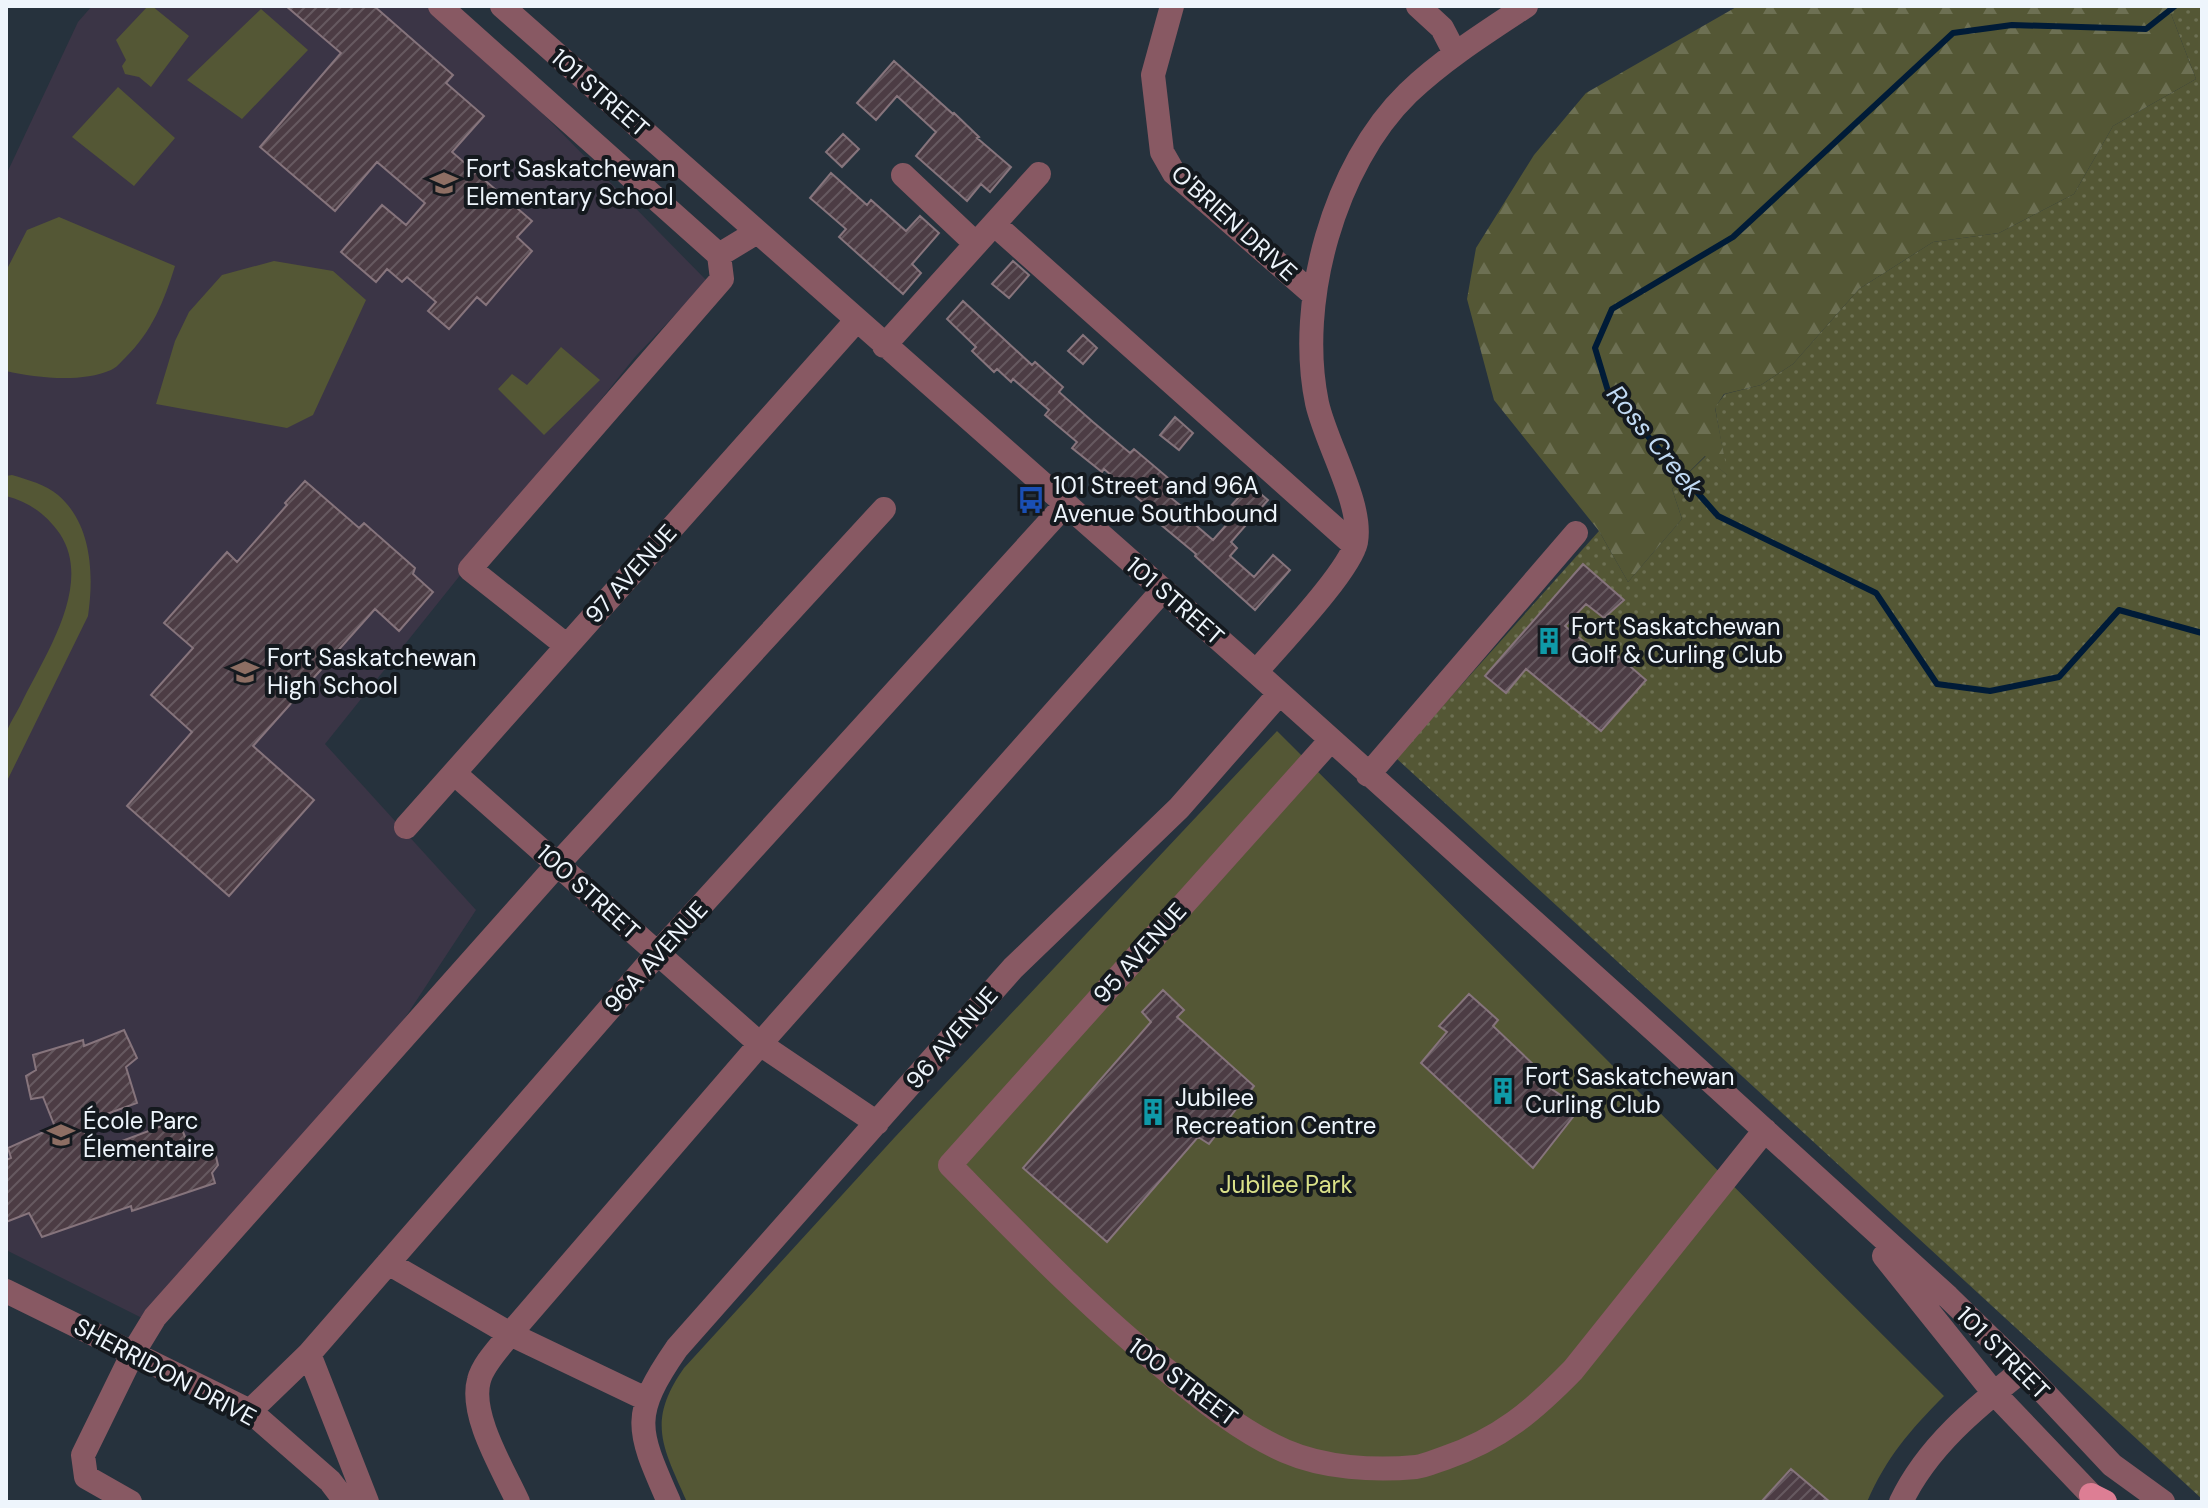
<svg xmlns="http://www.w3.org/2000/svg" width="2208" height="1508" viewBox="0 0 2208 1508" font-family="'DM Sans',sans-serif">
	<style>
		.education { fill: #3b3546 }
		.grass { fill: url(#grass-dots) }
		.forest { fill: url(#forest-firs) }
		.green { fill: #545735 }
		.lines { fill: none; stroke-linecap: round; stroke-linejoin: round }
		.stream { stroke: #001b37; stroke-width: 6 }
		.building { fill: url(#building-hatch); stroke: #86747c; stroke-width: 2 }
		.minor { stroke: #885963; stroke-width: 24 }
		.major { stroke: #dd7e94; stroke-width: 24 }
		.labels { text-anchor: middle; stroke-width: 8; stroke-linejoin: round; paint-order: stroke }
		.street-label { font-size: 24px; fill: #eef5fc; stroke: #14191e }
		.poi-label { font-size: 24px; fill: #eef5fc; stroke: #14191e; text-anchor: start }
		.park-label { font-size: 24px; fill: #dae189; stroke: #14191e }
		.water-label { font-size: 26px; font-style: italic; fill: #c1daf4; stroke: #14191e }
	</style>
	<defs>
		<pattern id="grass-dots" width="8" height="8" patternUnits="userSpaceOnUse" patternTransform="scale(2)"><rect width="8" height="8" fill="#545735"/><path d="M2 2h.1M6 6h.1" fill="none" stroke="#6d7053" stroke-width="1.8" stroke-linecap="round"/></pattern>
		<pattern id="forest-firs" width="22" height="20" patternUnits="userSpaceOnUse" patternTransform="scale(2)"><rect width="22" height="20" fill="#545735"/><path d="M5 1l3.5 6h-7zM16 11l3.5 6h-7z" fill="#6d7053"/></pattern>
		<pattern id="building-hatch" width="6" height="6" patternUnits="userSpaceOnUse" patternTransform="scale(2)"><rect width="6" height="6" fill="#4c3c44"/><path d="M-1 1l2-2M0 6l6-6M5 7l2-2" fill="none" stroke="#665960"/></pattern>
	</defs>
	<rect width="100%" height="100%" fill="#26323d"/>
	<!-- education -->
	<path class="education" d="M 92,6 L 437,6 L 707,281 L 635,357 L 325,744 L 476,910 L 395,1033 L 146,1320 L 6,1250 L 6,175 L 78,22 Z"/>
	<!-- grass -->
	<path class="grass" d="M 2168,6 L 2202,6 L 2202,1499 L 1396,758 L 1599,531 L 1628,582 L 1682,519 L 1672,489 L 1706,456 L 1727,475 L 1715,407 L 1725,394 L 1761,385 L 1793,364 L 1859,289 L 1933,242 L 1999,233 L 2074,194 L 2113,126 L 2196,79 Z"/>
	<!-- forest -->
	<path class="forest" d="M 1738,6 L 2168,6 L 2196,79 L 2113,126 L 2074,194 L 1999,233 L 1933,242 L 1859,289 L 1793,364 L 1761,385 L 1724,394 L 1715,408 L 1728,476 L 1705,456 L 1672,489 L 1682,519 L 1628,582 L 1599,531 L 1494,400 L 1467,299 L 1476,248 L 1534,155 L 1586,93 Z"/>
	<!-- green -->
	<path class="green" d="M 148,6 L 152,6 L 189,36 L 151,87 L 139,77 L 125,74 L 122,66 L 126,60 L 116,40 Z
		M 261,9 L 308,50 L 242,119 L 187,80 Z
		M 118,87 L 175,138 L 134,186 L 72,137 Z
		M 59,217 L 175,266 C 164,301 152,332 125,358 C 121,362 116,368 111,370 C 81,383 37,378 6,371 L 6,271 L 27,230 Z
		M 274,261 L 333,271 L 366,300 L 313,415 L 287,428 L 156,404 L 175,341 L 189,312 L 222,275 Z
		M 561,347 L 600,380 L 544,435 L 498,389 L 512,374 L 527,385 Z
		M 12,475 C 28,480 45,484 58,495 C 92,524 94,575 88,616 L 6,783 C 6,768 3,748 6,734 C 9,724 16,714 20,706 C 43,658 94,586 60,534 C 46,514 29,502 6,496 L 6,476 Z
		M 1277,731 L 1944,1396 C 1910,1430 1886,1458 1867,1502 L 687,1502 C 663,1447 646,1422 684,1368 L 895,1137 Z"/>
	<g class="lines">
		<!-- stream -->
		<path class="stream" d="M 2175,6 L 2146,29 L 2012,25 L 1953,33 L 1733,237 L 1612,309 L 1595,348 L 1608,391 L 1718,516 L 1876,593 L 1937,684 L 1990,691 L 2059,677 L 2119,610 L 2202,633"/>
	</g>
	<!-- building -->
	<path class="building" d="M 286,6 L 374,6 L 453,75 L 446,83 L 484,116 L 452,152 L 532,221 L 517,237 L 532,251 L 486,305 L 477,297 L 449,329 L 428,311 L 436,302 L 407,277 L 402,282 L 387,269 L 376,282 L 341,252 L 382,205 L 406,225 L 425,203 L 377,162 L 335,211 L 260,147 L 341,53 Z
		M 894,61 L 953,114 L 954,113 L 979,137 L 977,138 L 1011,167 L 990,192 L 981,184 L 967,201 L 916,156 L 936,132 L 897,96 L 876,120 L 857,103 Z
		M 843,134 L 859,149 L 842,167 L 826,152 Z
		M 831,173 L 867,205 L 871,200 L 906,231 L 920,216 L 939,233 L 912,264 L 921,273 L 903,294 L 839,237 L 846,229 L 810,198 Z
		M 1013,261 L 1029,275 L 1009,298 L 992,284 Z
		M 963,301 L 1032,365 L 1035,362 L 1063,387 L 1059,392 L 1093,422 L 1130,453 L 1134,449 L 1174,483 L 1165,493 L 1196,518 L 1192,522 L 1213,540 L 1236,514 L 1229,508 L 1250,485 L 1268,500 L 1231,542 L 1237,548 L 1230,556 L 1254,577 L 1273,555 L 1290,570 L 1255,610 L 1195,556 L 1196,554 L 1160,524 L 1163,520 L 1104,469 L 1102,472 L 1072,448 L 1077,442 L 1045,415 L 1049,410 L 1013,379 L 1011,382 L 997,369 L 994,372 L 972,351 L 976,347 L 947,319 Z
		M 1083,335 L 1097,348 L 1083,364 L 1068,351 Z
		M 1175,417 L 1193,433 L 1179,450 L 1160,435 Z
		M 305,481 L 359,528 L 364,523 L 415,568 L 413,574 L 433,592 L 399,631 L 375,609 L 253,746 L 314,800 L 229,896 L 127,806 L 192,732 L 151,695 L 193,648 L 164,623 L 227,552 L 237,562 L 287,505 L 285,503 Z
		M 1583,564 L 1624,600 L 1604,618 L 1586,604 L 1565,626 L 1611,664 L 1618,656 L 1646,680 L 1601,731 L 1526,669 L 1506,693 L 1485,676 Z
		M 1163,990 L 1184,1010 L 1177,1017 L 1254,1086 L 1209,1144 L 1198,1137 L 1107,1242 L 1023,1168 L 1151,1022 L 1142,1012 Z
		M 1469,994 L 1498,1020 L 1493,1026 L 1536,1067 L 1529,1074 L 1580,1108 L 1533,1168 L 1421,1063 L 1447,1032 L 1439,1026 Z
		M 124,1030 L 137,1058 L 126,1067 L 137,1103 L 82,1123 L 90,1153 L 178,1120 L 191,1151 L 213,1144 L 218,1165 L 212,1173 L 215,1183 L 132,1211 L 131,1206 L 42,1237 L 29,1213 L 6,1222 L 6,1160 L 11,1158 L 8,1148 L 55,1127 L 43,1097 L 31,1099 L 26,1076 L 36,1070 L 33,1055 L 83,1040 L 84,1046 Z
		M 1791,1469 L 1830,1502 L 1761,1502 Z"/>
	<g class="lines">
		<!-- minor -->
		<path class="minor" d="M 440,6 L 719,255 L 757,232
			M 502,6 L 1256,672 L 1672,1046 L 1948,1297 L 2023,1370 L 2112,1465 L 2163,1502
			M 1172,6 L 1153,75 L 1162,152 L 1174,173 L 1314,295
			M 1418,6 L 1442,28 L 1455,53
			M 903,175 L 976,244
			M 994,224 L 1355,546
			M 884,346 L 1039,174
			M 567,646 L 470,569 L 722,279 L 719,255
			M 1256,672 C 1278,646 1350,571 1356,542 C 1363,504 1326,444 1317,403 C 1296,302 1334,165 1408,93 C 1444,59 1485,33 1526,6
			M 1330,741 L 950,1165 C 1021,1237 1091,1310 1170,1373 C 1205,1402 1242,1432 1285,1451 C 1324,1468 1374,1471 1416,1467 C 1425,1466 1436,1461 1445,1458 C 1500,1439 1533,1411 1573,1370 L 1765,1130
			M 454,773 L 760,1044 L 877,1123
			M 1368,775 L 1576,533
			M 406,827 L 856,321
			M 1884,1256 L 1994,1393 L 2098,1502
			M 388,1263 L 510,1334 L 646,1399
			M 6,1291 L 250,1411 L 330,1481 L 346,1502
			M 309,1354 L 367,1502
			M 250,1411 L 309,1354 L 657,954 L 1065,505
			M 130,1502 L 86,1477 L 83,1455 L 133,1353 L 155,1317 L 557,865 L 884,509
			M 518,1502 C 504,1471 469,1415 479,1380 C 483,1364 500,1347 510,1334 L 760,1044 L 1163,590
			M 669,1502 C 637,1429 630,1416 677,1348 L 1013,968 L 1179,808 L 1279,694
			M 1901,1502 C 1927,1447 1976,1407 2023,1370"/>
		<!-- major -->
		<path class="major" d="M 2091,1495 L 2105,1502"/>
	</g>
	<!-- icons -->
	<defs>
		<g id="school-bare" transform="scale(2.16)"><path d="M0-5L7-2L0 1L-7-2ZM-4 1L0 2.5L4 1V4Q0 6-4 4Z" fill="#8d6e63" stroke="#14191e" stroke-width="2.5" paint-order="stroke"/></g>
		<g id="bus-bare" transform="scale(2.16)"><path d="M-5-6H5V4H4V6H2V4H-2V6H-4V4H-5ZM-3.5-4V0h7V-4ZM-3.5 1.2v1.5H-2V1.2ZM2 1.2v1.5H3.5V1.2Z" fill="#1a4fb4" stroke="#14191e" stroke-width="2.5" paint-order="stroke"/></g>
		<g id="building-bare" transform="scale(2.16)"><path d="M-4-6H4V6H1V3H-1V6H-4ZM-2.5-4.3h1.7v1.8h-1.7ZM.8-4.3h1.7v1.8H.8ZM-2.5-1h1.7V.8h-1.7ZM.8-1h1.7V.8H.8Z" fill="#0f9aa8" stroke="#14191e" stroke-width="2.5" paint-order="stroke"/></g>
	</defs>
	<g fill-rule="evenodd">
		<use href="#school-bare" x="444" y="183"/>
		<use href="#bus-bare" x="1031" y="500"/>
		<use href="#building-bare" x="1549" y="641"/>
		<use href="#school-bare" x="245" y="672"/>
		<use href="#building-bare" x="1503" y="1091"/>
		<use href="#building-bare" x="1153" y="1112"/>
		<use href="#school-bare" x="61" y="1135"/>
	</g>
	<g class="labels">
		<!-- street labels -->
		<g class="street-label">
			<text transform="translate(600 93) rotate(41)" y="8">101 STREET</text>
			<text transform="translate(1234 223) rotate(42)" y="8">O'BRIEN DRIVE</text>
			<text transform="translate(631 574) rotate(-48)" y="8">97 AVENUE</text>
			<text transform="translate(1175 601) rotate(41)" y="8">101 STREET</text>
			<text transform="translate(588 892) rotate(42)" y="8">100 STREET</text>
			<text transform="translate(1140 953) rotate(-48)" y="8">95 AVENUE</text>
			<text transform="translate(656 957) rotate(-48)" y="8">96A AVENUE</text>
			<text transform="translate(952 1038) rotate(-49)" y="8">96 AVENUE</text>
			<text transform="translate(2003 1353) rotate(45)" y="8">101 STREET</text>
			<text transform="translate(165 1372) rotate(28)" y="8">SHERRIDON DRIVE</text>
			<text transform="translate(1183 1382) rotate(37)" y="8">100 STREET</text>
		</g>
		<!-- poi labels -->
		<g class="poi-label">
			<text x="466" y="177">Fort Saskatchewan<tspan x="466" dy="28">Elementary School</tspan></text>
			<text x="1053" y="494">101 Street and 96A<tspan x="1053" dy="28">Avenue Southbound</tspan></text>
			<text x="1571" y="635">Fort Saskatchewan<tspan x="1571" dy="28">Golf &amp; Curling Club</tspan></text>
			<text x="267" y="666">Fort Saskatchewan<tspan x="267" dy="28">High School</tspan></text>
			<text x="1525" y="1085">Fort Saskatchewan<tspan x="1525" dy="28">Curling Club</tspan></text>
			<text x="1175" y="1106">Jubilee<tspan x="1175" dy="28">Recreation Centre</tspan></text>
			<text x="83" y="1129">École Parc<tspan x="83" dy="28">Élementaire</tspan></text>
		</g>
		<!-- park labels -->
		<g class="park-label">
			<text x="1286" y="1193">Jubilee Park</text>
		</g>
		<!-- water labels -->
		<g class="water-label">
			<text transform="translate(1655 441) rotate(51)" y="9">Ross Creek</text>
		</g>
	</g>
	<!-- border -->
	<rect width="2208" height="1508" fill="none" stroke="#eef5fc" stroke-width="16"/>
</svg>
